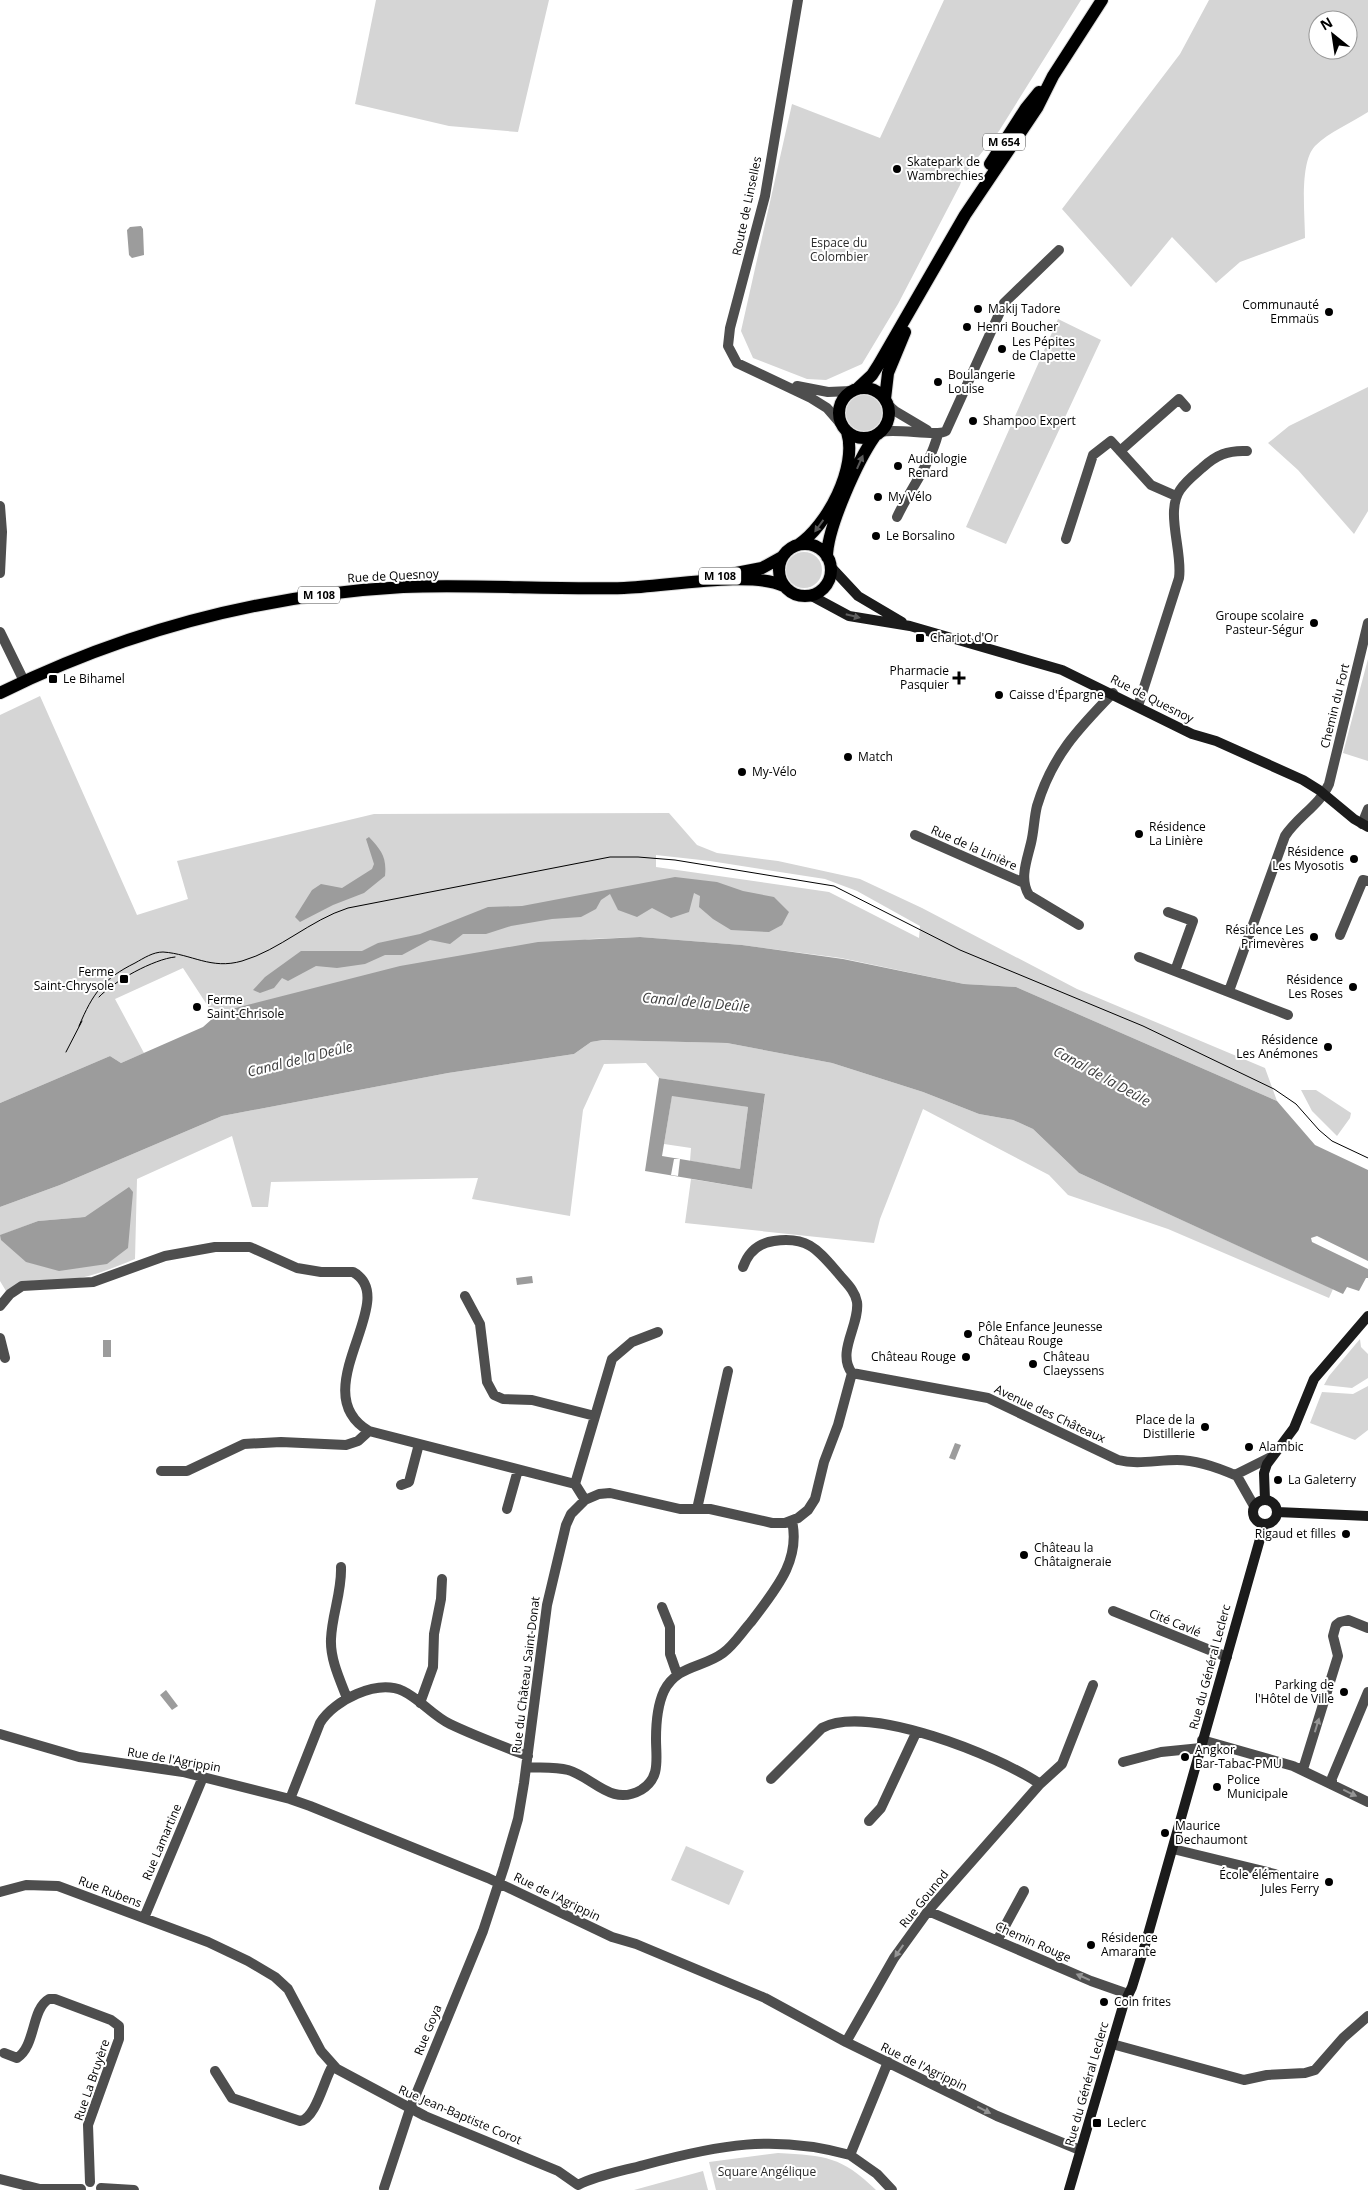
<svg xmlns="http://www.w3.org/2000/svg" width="1368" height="2190" viewBox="0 0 1368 2190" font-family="'Open Sans',sans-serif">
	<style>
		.green { fill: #d5d5d5; fill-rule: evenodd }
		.water { fill: #9c9c9c; fill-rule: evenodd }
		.pier { fill: #fff }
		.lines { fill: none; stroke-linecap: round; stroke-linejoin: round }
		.primary-casing { stroke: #dbdbdb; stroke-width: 14 }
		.street { stroke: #4e4e4e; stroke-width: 10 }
		.secondary { stroke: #1b1b1b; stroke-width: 10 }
		.primary { stroke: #000; stroke-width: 12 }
		.tram { stroke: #000; stroke-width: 1 }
		.oneway { fill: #595959 }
		.oneway2 { fill: #5f5f5f }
		.oneway3 { fill: #959595 }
		.poi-dot { fill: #000; stroke: #fff; stroke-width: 2 }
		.labels { text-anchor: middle; stroke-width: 4; stroke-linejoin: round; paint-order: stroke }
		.shield { fill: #fff; stroke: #4c4c4c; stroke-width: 1 }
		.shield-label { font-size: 11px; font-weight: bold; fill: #000 }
		.poi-label { font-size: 12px; fill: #000; stroke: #fff; text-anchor: start }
		.street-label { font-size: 12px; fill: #000; stroke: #fff }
		.park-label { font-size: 12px; fill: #2c2c2c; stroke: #fff }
		.water-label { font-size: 14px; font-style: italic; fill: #3d3d3d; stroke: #fff }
	</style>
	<rect width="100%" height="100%" fill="#fff"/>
	<!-- green -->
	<path class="green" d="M 376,0 L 549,0 L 518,132 L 449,126 L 355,104 Z
		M 944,0 L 1081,0 L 999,131 L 963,176 L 960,185 L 898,304 L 862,364 L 826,380 L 807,379 L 753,358 L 741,331 L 792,104 L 880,138 Z
		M 1209,0 L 1368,0 L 1368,112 C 1351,123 1329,132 1315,146 C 1299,163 1305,215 1305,238 L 1240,262 L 1216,283 L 1172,237 L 1131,287 L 1062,209 L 1180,54 ZM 1318,20 L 1348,20 L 1348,50 L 1318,50 Z
		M 1058,319 L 1101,340 L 1006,544 L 966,527 Z
		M 1368,387 L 1368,511 L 1354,534 L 1298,470 L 1268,443 L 1289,426 Z
		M846 413a18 18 0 1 1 36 0a18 18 0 1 1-36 0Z
		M786 570a18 18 0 1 1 36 0a18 18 0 1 1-36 0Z
		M 1368,659 L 1368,761 L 1343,753 Z
		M 40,696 L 137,915 L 188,899 L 177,861 L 374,814 L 669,813 L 697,845 L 717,853 L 778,861 L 860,879 L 922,908 L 1077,989 L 1265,1068 L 1277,1101 L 1016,987 L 964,984 L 841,958 L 742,945 L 640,937 L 590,939 L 220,1012 L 215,1017 L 183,968 L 115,999 L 144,1053 L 121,1063 L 110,1056 L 0,1103 L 0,715 ZM 656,855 L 710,861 L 825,879 L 857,891 L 920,926 L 919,938 L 829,892 L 656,867 Z
		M 603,1040 L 727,1043 L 832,1063 L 923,1092 L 979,1114 L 1013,1120 L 1033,1129 L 1079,1173 L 1333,1289 L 1329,1298 L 1168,1229 L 1068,1195 L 1049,1175 L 923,1109 L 880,1219 L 874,1243 L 685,1223 L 691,1179 L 752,1189 L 765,1095 L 659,1078 L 646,1063 L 604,1064 L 583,1110 L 570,1216 L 472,1199 L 478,1178 L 271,1182 L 268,1207 L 252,1207 L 232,1136 L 137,1179 L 135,1259 C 113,1268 92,1277 69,1280 C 42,1283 32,1275 6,1291 L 0,1281 L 0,1207 L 60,1185 L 222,1116 L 448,1073 L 574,1054 L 591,1042 ZM 85,1217 L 1,1235 L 38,1221 Z
		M 1301,1090 L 1316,1090 L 1351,1113 L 1350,1118 L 1337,1136 L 1312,1111 Z
		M 672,1095 L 748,1107 L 740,1169 L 690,1161 L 691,1148 L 664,1144 Z
		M 1360,1339 L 1361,1347 L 1368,1354 L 1368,1378 L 1352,1388 L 1324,1385 L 1329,1376 Z
		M 1368,1386 L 1368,1430 L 1355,1440 L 1310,1423 L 1322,1392 L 1353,1394 Z
		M 686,1846 L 744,1871 L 729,1905 L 671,1880 Z
		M 778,2153 C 826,2156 841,2156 876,2190 L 716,2190 L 709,2162 Z
		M 703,2171 L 708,2190 L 634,2190 Z"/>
	<!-- water -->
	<path class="water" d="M 141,226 L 143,229 L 144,255 L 132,258 L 129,255 L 127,230 L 130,227 Z
		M 369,837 C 381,850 387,857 385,876 L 364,893 L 333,905 L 300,922 L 295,917 L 312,890 L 321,884 L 342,888 L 372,869 L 374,864 L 366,839 Z
		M 675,877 L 717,882 L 743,891 L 774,897 L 789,912 L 782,925 L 769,932 L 731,930 L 713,919 L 699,907 L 700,896 L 694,893 L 689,912 L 671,918 L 652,908 L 637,917 L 618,910 L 610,894 L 601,900 L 596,909 L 581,917 L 552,919 L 511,926 L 486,934 L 463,934 L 450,944 L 430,940 L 402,955 L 385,955 L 365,964 L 337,968 L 316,966 L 288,981 L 282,978 L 274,988 L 260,993 L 253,990 L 265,977 L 301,951 L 362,951 L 378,943 L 420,934 L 488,907 L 522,906 Z
		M 640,937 L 742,945 L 843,959 L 964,984 L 1016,987 L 1277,1101 L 1315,1145 L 1368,1170 L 1368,1261 L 1317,1236 L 1311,1238 L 1312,1242 L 1368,1269 L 1368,1278 L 1366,1278 L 1359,1291 L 1347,1287 L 1343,1294 L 1079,1173 L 1033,1129 L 1013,1120 L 979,1114 L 923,1092 L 832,1063 L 727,1043 L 603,1040 L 591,1042 L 574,1054 L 448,1073 L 222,1116 L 60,1185 L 0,1207 L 0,1103 L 110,1056 L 121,1063 L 203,1027 L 220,1012 L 400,966 L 538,942 Z
		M 659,1078 L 765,1094 L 752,1189 L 645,1171 ZM 672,1096 L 748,1107 L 740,1169 L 662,1156 Z
		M 129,1187 L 133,1192 L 128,1248 L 107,1264 L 59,1271 L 26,1262 L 1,1240 L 0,1235 L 38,1221 L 85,1217 Z
		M 532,1276 L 533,1283 L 517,1285 L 516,1278 Z
		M 103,1340 L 111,1340 L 111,1357 L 103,1357 Z
		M 955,1443 L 961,1445 L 955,1460 L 949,1458 Z
		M 166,1690 L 178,1706 L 172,1710 L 160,1695 Z"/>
	<!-- pier -->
	<path class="pier" d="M 674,1159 L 680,1159 L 678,1176 L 671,1175 Z"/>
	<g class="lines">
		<!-- primary casing -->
		<g class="primary-casing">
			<path id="primary" d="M 990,164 L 1026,108 L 1039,92
				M839 413a25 25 0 1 1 50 0a25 25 0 1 1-50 0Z
				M 857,389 L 872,375 L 879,364 L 965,215 L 1037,108 L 1053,76 L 1102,0
				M 885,399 L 888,373 L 905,332
				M779 570a26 26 0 1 1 52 0a26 26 0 1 1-52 0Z
				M 798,545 C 827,526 858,467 847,432
				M 827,557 C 827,528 858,460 875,436
				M 731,574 L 762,568 L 782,557
				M 0,693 C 126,631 262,595 403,587 C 476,584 551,590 624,588 C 664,587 751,570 784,586"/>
		</g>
		<!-- street -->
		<path class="street" d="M 798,0 L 765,196 L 730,328 L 728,346 L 737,363 L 811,398 L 827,408 L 840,423
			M 797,386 L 828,392 L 851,391
			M 887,404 L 895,411 L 927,430
			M 881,432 C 897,428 938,437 946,431 L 1004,303 L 1059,250
			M 1120,451 L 1179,399 L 1186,407
			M 0,506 L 2,532 L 0,573
			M 897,517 C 910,489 930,465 938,434
			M 1066,539 L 1093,455 L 1111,441 L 1151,485 L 1176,496
			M 0,632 L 24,681
			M 1138,706 L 1179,578 C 1183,552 1165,512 1180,490 C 1186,481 1194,475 1202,468 C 1216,455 1228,450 1247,451
			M 1362,824 L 1368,809
			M 915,835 L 1024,883
			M 1168,912 L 1193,921 L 1175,971
			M 1079,925 L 1029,895 C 1019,879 1027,860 1031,843 C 1034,831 1034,818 1037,806 C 1052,756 1078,729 1113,693
			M 1340,935 L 1363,880 L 1368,881
			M 1139,957 L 1288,1015
			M 1229,991 L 1285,836 C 1297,817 1320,805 1329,784 L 1368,623
			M 743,1267 C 748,1253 758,1243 774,1241 C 808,1236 818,1250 838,1273 C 845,1282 855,1290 857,1302 C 860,1325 836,1352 852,1373
			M 465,1296 L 480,1324 L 487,1382 L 494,1395 L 503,1399 L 532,1400 L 595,1416
			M 0,1306 L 10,1294 L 22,1286 L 93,1282 L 165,1256 L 215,1247 L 250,1247 L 297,1268 L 321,1272 L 353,1272 C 403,1299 302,1392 369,1431 L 575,1484
			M 0,1338 L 5,1358
			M 852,1373 L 988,1398 L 1118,1460 C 1137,1465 1157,1460 1177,1460 C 1197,1460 1219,1468 1237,1476 L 1254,1506
			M 161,1471 L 187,1471 L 244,1444 L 281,1442 L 346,1445 L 358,1441 L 369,1431
			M 1235,1475 L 1271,1457
			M 401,1485 L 409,1482 L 419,1444
			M 585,1500 L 575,1484 L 612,1359 L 632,1342 L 658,1332
			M 507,1509 L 518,1470
			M 697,1509 L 728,1371
			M 341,1567 C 342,1592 332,1614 331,1639 C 330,1659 340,1680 347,1698
			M 662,1607 L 670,1627 L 670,1654 L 677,1674
			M 1113,1611 L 1227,1657
			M 420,1703 L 433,1667 L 434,1634 L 441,1599 L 442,1579
			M 0,1734 L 79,1757 L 183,1772 L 290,1799 L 310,1806 L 488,1878 L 612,1937 L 636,1944 L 765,1998 L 846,2042 L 997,2116 L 1080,2150
			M 1202,1740 L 1293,1766 L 1368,1802
			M 1123,1762 L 1161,1752 L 1201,1748
			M 526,1767 C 540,1768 555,1767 568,1770 C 593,1777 611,1807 641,1790 C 661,1778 656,1759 656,1739 C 656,1724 658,1704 664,1691 C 677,1665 703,1668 723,1653 C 734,1645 742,1632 751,1622 C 774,1591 801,1562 792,1521
			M 1299,1769 L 1304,1766 L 1338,1656 L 1333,1636 L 1336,1625 L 1340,1622 L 1348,1620 L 1368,1628
			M 771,1779 L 822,1728 C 868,1703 999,1756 1040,1784
			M 1332,1784 L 1332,1778 L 1368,1692
			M 290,1799 L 320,1723 C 334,1700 377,1679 403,1691 C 420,1699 433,1716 450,1724 C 475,1736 502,1746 528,1756
			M 869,1821 L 881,1808 L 916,1733
			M 1173,1849 L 1275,1874
			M 0,1892 L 26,1885 L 58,1886 L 208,1942 L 248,1961 L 275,1977 L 288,1989 L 321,2051 L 337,2069 L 425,2116 L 558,2171 L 578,2185 C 598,2175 622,2171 644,2165 C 718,2145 774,2134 850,2155 L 888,2062
			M 928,1911 L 1091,1981 L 1128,1994
			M 144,1918 L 203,1777
			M 998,1939 L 1024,1891
			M 846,2042 L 894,1958 L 928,1911 L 1040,1784 L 1062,1764 L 1093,1685
			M 1112,2044 L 1244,2080 L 1267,2075 L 1305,2073 L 1315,2070 L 1343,2038 L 1368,2016
			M 4,2053 L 17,2058 C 36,2046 31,2009 49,1999 L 55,1999 L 111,2020 L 119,2026 L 119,2039 L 88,2125 L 90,2182
			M 215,2071 L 232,2098 L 300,2121 C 316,2119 324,2079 333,2065
			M 850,2155 L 877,2174 L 892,2190
			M 0,2179 L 40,2189 L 81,2189
			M 101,2188 L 134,2190
			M 384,2188 L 410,2109 L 483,1931 L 504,1867 L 518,1819 L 524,1783 L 547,1605 L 566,1525 L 571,1514 L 585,1500 L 599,1494 L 610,1493 L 680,1509 L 710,1509 L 772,1523 L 785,1523 L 798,1518 L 808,1510 L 815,1499 L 824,1462 L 838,1425 L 852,1373"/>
		<!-- secondary -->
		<path class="secondary" d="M 830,566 L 858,596 L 902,622
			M 810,595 L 849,616 L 910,626 L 1062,670 L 1192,734 L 1216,741 L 1303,780 L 1319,790 L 1354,819 L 1368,827
			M1253 1512a12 12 0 1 1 24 0a12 12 0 1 1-24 0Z
			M 1265,1500 L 1264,1473 L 1267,1464 L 1294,1428 L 1314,1379 L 1368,1316
			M 1277,1512 L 1368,1516
			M 1069,2190 L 1123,2006 L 1132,1987 L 1145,1945 L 1264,1525"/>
		<!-- primary -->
		<use href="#primary" class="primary"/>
		<!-- tram -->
		<path class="tram" d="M 99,997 C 114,981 154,959 175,957
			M 79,1026 C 93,993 103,979 135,963 C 144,958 153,952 163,952 C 192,954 211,970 242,961 C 280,950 310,920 348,908 L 610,857 L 638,857 L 675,860 L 834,886 L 960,950 L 1143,1026 L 1274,1089 L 1296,1104 L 1319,1130 L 1332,1141 L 1368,1158
			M 66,1052 L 82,1021"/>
	</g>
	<!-- one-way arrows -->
	<defs><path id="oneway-solid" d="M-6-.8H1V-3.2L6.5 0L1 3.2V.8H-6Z" transform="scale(1.25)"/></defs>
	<g class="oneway">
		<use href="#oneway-solid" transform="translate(860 462) rotate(-66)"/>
		<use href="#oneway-solid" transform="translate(819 526) rotate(126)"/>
	</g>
	<use class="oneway2" href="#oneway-solid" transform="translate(853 616) rotate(14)"/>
	<g class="oneway3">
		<use href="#oneway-solid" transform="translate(1317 1725) rotate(-73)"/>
		<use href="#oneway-solid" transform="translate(1350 1793) rotate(26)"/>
		<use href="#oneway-solid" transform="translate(899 1951) rotate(125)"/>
		<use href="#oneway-solid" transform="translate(1083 1977) rotate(-156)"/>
		<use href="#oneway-solid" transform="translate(984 2110) rotate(27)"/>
	</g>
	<!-- markers -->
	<g class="poi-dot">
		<circle cx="897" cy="169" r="5"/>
		<circle cx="978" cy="309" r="5"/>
		<circle cx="1329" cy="312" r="5"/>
		<circle cx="967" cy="327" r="5"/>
		<circle cx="1002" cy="349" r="5"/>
		<circle cx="938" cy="382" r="5"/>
		<circle cx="973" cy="421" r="5"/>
		<circle cx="898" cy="466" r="5"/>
		<circle cx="878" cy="497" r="5"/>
		<circle cx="876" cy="536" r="5"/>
		<circle cx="1314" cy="623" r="5"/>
		<rect x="915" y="633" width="10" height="10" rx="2.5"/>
		<path d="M956.5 670.5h5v5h5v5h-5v5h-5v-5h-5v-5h5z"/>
		<rect x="48" y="674" width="10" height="10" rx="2.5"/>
		<circle cx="999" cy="695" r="5"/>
		<circle cx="848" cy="757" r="5"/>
		<circle cx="742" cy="772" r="5"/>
		<circle cx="1139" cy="834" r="5"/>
		<circle cx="1354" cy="859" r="5"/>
		<circle cx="1314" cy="937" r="5"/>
		<rect x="119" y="974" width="10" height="10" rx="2.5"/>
		<circle cx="1353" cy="987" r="5"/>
		<circle cx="197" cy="1007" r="5"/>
		<circle cx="1328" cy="1047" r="5"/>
		<circle cx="968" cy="1334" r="5"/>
		<circle cx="966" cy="1357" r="5"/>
		<circle cx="1033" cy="1364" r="5"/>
		<circle cx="1205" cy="1427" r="5"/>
		<circle cx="1249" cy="1447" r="5"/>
		<circle cx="1278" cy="1480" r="5"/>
		<circle cx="1346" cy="1534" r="5"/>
		<circle cx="1024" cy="1555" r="5"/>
		<circle cx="1344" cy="1692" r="5"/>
		<circle cx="1185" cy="1757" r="5"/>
		<circle cx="1217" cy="1787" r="5"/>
		<circle cx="1165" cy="1833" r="5"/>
		<circle cx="1329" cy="1882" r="5"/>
		<circle cx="1091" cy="1945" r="5"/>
		<circle cx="1104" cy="2002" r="5"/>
		<rect x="1092" y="2118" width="10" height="10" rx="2.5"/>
	</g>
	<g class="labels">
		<!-- shield labels -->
		<g class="shield">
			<rect x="983" y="133.5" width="42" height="17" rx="4"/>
			<rect x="699" y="567.5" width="42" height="17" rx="4"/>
			<rect x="298" y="586.5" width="42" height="17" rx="4"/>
		</g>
		<g class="shield-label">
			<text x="1004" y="146">M 654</text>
			<text x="720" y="580">M 108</text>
			<text x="319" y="599">M 108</text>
		</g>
		<!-- poi labels -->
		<g class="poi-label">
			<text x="907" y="166">Skatepark de<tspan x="907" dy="14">Wambrechies</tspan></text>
			<text x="1319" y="309" text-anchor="end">Communauté<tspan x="1319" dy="14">Emmaüs</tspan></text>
			<text x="988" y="313">Makij Tadore</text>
			<text x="977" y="331">Henri Boucher</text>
			<text x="1012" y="346">Les Pépites<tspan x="1012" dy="14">de Clapette</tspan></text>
			<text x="948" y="379">Boulangerie<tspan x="948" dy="14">Louise</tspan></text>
			<text x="983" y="425">Shampoo Expert</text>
			<text x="908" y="463">Audiologie<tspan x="908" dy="14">Renard</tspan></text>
			<text x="888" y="501">My Vélo</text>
			<text x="886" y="540">Le Borsalino</text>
			<text x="1304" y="620" text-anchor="end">Groupe scolaire<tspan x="1304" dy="14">Pasteur-Ségur</tspan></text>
			<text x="930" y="642">Chariot d'Or</text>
			<text x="949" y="675" text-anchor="end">Pharmacie<tspan x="949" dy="14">Pasquier</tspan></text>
			<text x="63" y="683">Le Bihamel</text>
			<text x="1009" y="699">Caisse d'Épargne</text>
			<text x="858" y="761">Match</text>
			<text x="752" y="776">My-Vélo</text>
			<text x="1149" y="831">Résidence<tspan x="1149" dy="14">La Linière</tspan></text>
			<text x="1344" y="856" text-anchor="end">Résidence<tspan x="1344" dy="14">Les Myosotis</tspan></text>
			<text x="1304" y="934" text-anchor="end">Résidence Les<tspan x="1304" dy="14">Primevères</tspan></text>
			<text x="114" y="976" text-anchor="end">Ferme<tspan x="114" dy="14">Saint-Chrysole</tspan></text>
			<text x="1343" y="984" text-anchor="end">Résidence<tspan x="1343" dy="14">Les Roses</tspan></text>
			<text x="207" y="1004">Ferme<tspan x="207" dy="14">Saint-Chrisole</tspan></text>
			<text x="1318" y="1044" text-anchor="end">Résidence<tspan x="1318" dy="14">Les Anémones</tspan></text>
			<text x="978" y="1331">Pôle Enfance Jeunesse<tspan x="978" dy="14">Château Rouge</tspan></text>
			<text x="956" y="1361" text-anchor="end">Château Rouge</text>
			<text x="1043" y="1361">Château<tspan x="1043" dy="14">Claeyssens</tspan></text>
			<text x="1195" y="1424" text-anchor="end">Place de la<tspan x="1195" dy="14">Distillerie</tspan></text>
			<text x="1259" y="1451">Alambic</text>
			<text x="1288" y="1484">La Galeterry</text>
			<text x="1336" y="1538" text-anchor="end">Rigaud et filles</text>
			<text x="1034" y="1552">Château la<tspan x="1034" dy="14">Châtaigneraie</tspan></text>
			<text x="1334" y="1689" text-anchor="end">Parking de<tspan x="1334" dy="14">l'Hôtel de Ville</tspan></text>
			<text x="1195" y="1754">Angkor<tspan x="1195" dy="14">Bar-Tabac-PMU</tspan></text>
			<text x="1227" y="1784">Police<tspan x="1227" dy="14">Municipale</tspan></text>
			<text x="1175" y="1830">Maurice<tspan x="1175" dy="14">Dechaumont</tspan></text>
			<text x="1319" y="1879" text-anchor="end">École élémentaire<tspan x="1319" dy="14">Jules Ferry</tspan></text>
			<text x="1101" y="1942">Résidence<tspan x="1101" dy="14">Amarante</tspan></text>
			<text x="1114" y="2006">Coin frites</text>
			<text x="1107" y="2127">Leclerc</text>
		</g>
		<!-- street labels -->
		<g class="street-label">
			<text transform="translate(747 206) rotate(-78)" y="4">Route de Linselles</text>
			<text transform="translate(393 576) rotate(-3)" y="4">Rue de Quesnoy</text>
			<text transform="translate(1152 699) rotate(27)" y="4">Rue de Quesnoy</text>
			<text transform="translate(1335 706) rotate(-76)" y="4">Chemin du Fort</text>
			<text transform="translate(974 848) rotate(24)" y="4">Rue de la Linière</text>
			<text transform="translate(1050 1414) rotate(25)" y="4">Avenue des Châteaux</text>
			<text transform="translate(1175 1623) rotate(22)" y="4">Cité Cavlé</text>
			<text transform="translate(1210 1667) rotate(-75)" y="4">Rue du Général Leclerc</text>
			<text transform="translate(526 1675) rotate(-83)" y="4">Rue du Château Saint-Donat</text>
			<text transform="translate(174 1760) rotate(10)" y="4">Rue de l'Agrippin</text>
			<text transform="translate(162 1842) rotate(-67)" y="4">Rue Lamartine</text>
			<text transform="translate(110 1892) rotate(21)" y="4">Rue Rubens</text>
			<text transform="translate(557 1897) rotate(26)" y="4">Rue de l'Agrippin</text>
			<text transform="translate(924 1899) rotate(-51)" y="4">Rue Gounod</text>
			<text transform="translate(1033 1942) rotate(24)" y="4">Chemin Rouge</text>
			<text transform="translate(428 2030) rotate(-68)" y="4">Rue Goya</text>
			<text transform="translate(924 2067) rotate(26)" y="4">Rue de l'Agrippin</text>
			<text transform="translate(92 2080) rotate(-71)" y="4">Rue La Bruyère</text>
			<text transform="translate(1087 2084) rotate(-74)" y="4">Rue du Général Leclerc</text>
			<text transform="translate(460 2115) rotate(23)" y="4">Rue Jean-Baptiste Corot</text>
		</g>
		<!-- park labels -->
		<g class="park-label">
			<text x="839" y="247">Espace du<tspan x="839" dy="14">Colombier</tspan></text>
			<text x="767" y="2176">Square Angélique</text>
		</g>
		<!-- water labels -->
		<g class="water-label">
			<text transform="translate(696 1002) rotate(5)" y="5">Canal de la Deûle</text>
			<text transform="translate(300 1059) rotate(-14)" y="5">Canal de la Deûle</text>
			<text transform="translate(1102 1076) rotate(29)" y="5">Canal de la Deûle</text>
		</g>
	</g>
	<!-- north arrow -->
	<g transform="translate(1333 35) rotate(330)"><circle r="24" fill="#ffffff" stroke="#999999"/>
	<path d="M0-4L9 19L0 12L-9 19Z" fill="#000000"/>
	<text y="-8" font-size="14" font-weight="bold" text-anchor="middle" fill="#000000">N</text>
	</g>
</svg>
